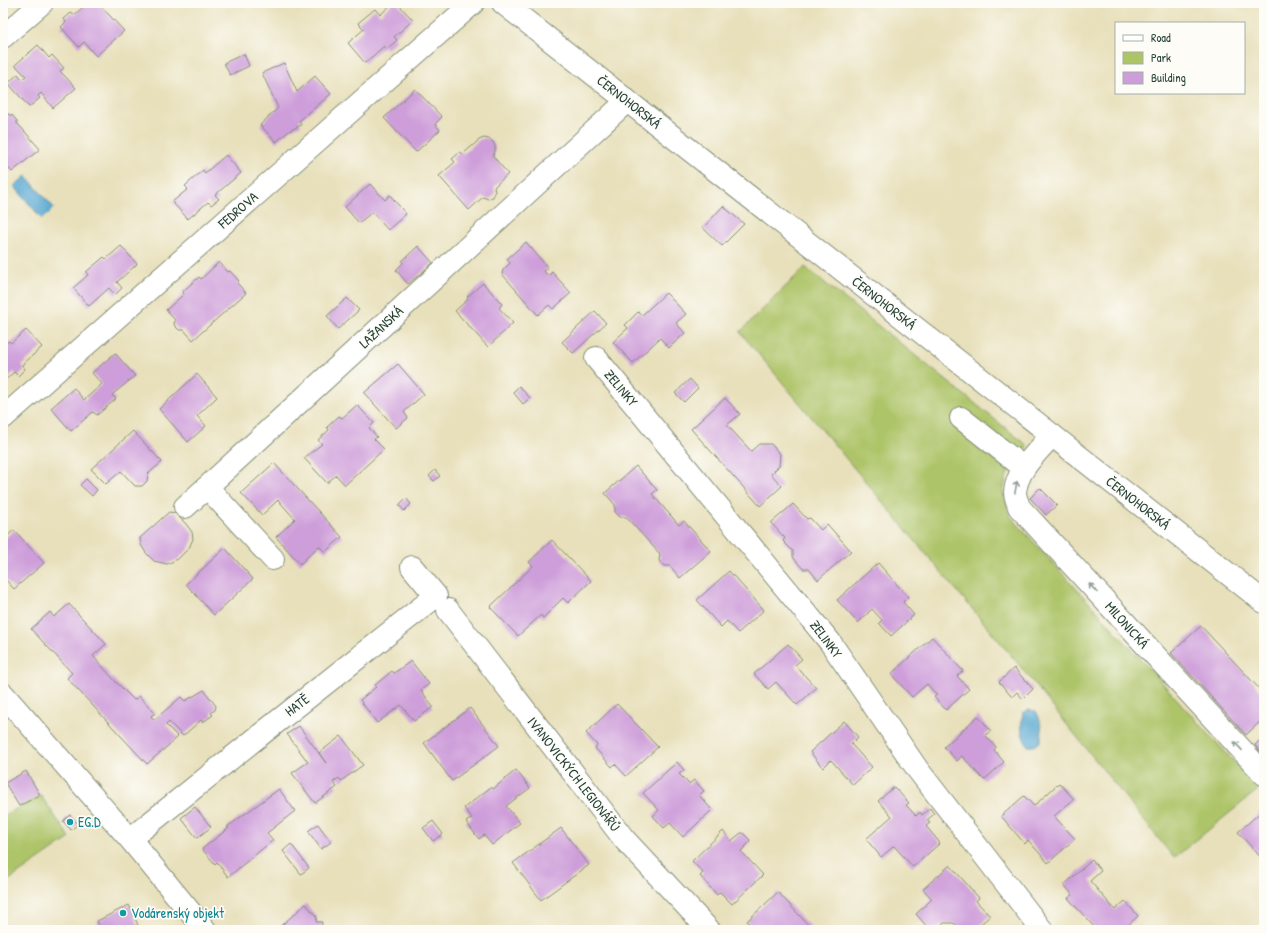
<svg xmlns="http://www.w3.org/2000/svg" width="1267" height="933" viewBox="0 0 1267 933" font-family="'Patrick Hand',sans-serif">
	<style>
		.green { fill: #aec469; stroke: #66804e }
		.water { fill: #56a7d0; stroke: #3a7282 }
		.building { fill: #ce9eda }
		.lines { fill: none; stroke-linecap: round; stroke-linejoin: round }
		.minor-casing { stroke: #848e78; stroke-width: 24 }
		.tertiary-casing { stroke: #848e78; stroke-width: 24 }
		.minor { stroke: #fff; stroke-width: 22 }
		.tertiary { stroke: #fff; stroke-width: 22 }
		.oneway { stroke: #8f9e9a }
		.culture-dot { fill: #0f9aa8; stroke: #fdfcf7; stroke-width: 1.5 }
		.labels { text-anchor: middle; stroke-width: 3.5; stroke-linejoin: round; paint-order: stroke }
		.street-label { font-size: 14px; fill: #1f3d34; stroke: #fdfcf7 }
		.culture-label { font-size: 14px; fill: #0d838f; stroke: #fdfcf7; text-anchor: start }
	</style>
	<rect width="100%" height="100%" fill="#fdfcf7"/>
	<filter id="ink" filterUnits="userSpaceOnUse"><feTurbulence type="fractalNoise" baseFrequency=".025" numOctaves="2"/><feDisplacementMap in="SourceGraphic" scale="8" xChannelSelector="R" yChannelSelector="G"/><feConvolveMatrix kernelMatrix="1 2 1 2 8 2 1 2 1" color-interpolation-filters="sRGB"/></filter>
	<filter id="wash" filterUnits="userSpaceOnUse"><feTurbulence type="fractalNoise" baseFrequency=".012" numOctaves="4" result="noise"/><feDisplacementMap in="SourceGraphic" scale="16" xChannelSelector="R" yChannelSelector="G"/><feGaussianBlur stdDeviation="0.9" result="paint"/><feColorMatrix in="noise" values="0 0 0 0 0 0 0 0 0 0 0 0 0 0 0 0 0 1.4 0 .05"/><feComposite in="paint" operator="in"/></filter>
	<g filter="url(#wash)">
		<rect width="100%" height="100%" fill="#e8e0bb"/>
		<!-- green -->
		<path class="green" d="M 805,267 L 1028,446 L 1007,474 L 1003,492 L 1010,516 L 1259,789 L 1174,858 L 1020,666 L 740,332 Z
			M 41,796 L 70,838 L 3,884 L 3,816 Z"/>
		<!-- water -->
		<path class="water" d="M 26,176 L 54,208 L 42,219 L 14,186 Z
			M 1029,710 L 1036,711 C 1042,722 1048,749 1028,746 C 1021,738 1020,723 1023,713 Z"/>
		<g id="blocks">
			<!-- building -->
			<path class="building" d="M 88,3 L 98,3 L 124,31 L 96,56 L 84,42 L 79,47 L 61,27 L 66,22 L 64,19 L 71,13 L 74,15 Z
				M 393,3 L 397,3 L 413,20 L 394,37 L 397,40 L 387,49 L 384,46 L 365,63 L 348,43 L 364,29 L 358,23 L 375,9 L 380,15 Z
				M 38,45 L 49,58 L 52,55 L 64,68 L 60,71 L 76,88 L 53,108 L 41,93 L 38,96 L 40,98 L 29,107 L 8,83 L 18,74 L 22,79 L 26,76 L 15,65 Z
				M 244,54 L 249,66 L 230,75 L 224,63 Z
				M 284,63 L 297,92 L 315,76 L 331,94 L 299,121 L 301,125 L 289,131 L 276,142 L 260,125 L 278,108 L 262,73 Z
				M 415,89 L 442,117 L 435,124 L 440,130 L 416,152 L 384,118 Z
				M 3,108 L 9,115 L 12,115 L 17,121 L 17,124 L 18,124 L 40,149 L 12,172 L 5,164 L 3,166 Z
				M 484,138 L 489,139 L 493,142 L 495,146 L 495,151 L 493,156 L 508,174 L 494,187 L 495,192 L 493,197 L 488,199 L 483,197 L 469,210 L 439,176 L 455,162 L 452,159 L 460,152 L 463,154 L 479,140 Z
				M 226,155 L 241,173 L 215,195 L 219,199 L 211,205 L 208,202 L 188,219 L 172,202 L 188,189 L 185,186 L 203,170 L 205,173 Z
				M 370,184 L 385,200 L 390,195 L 406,214 L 388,230 L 372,212 L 359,223 L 345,207 Z
				M 723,206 L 744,224 L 722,246 L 703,228 Z
				M 526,242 L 548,268 L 544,271 L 548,276 L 552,272 L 571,293 L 553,309 L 549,305 L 538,315 L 502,274 L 503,270 L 510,263 L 507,259 Z
				M 121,246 L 137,264 L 117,282 L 122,288 L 115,295 L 109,288 L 89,306 L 73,288 L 88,275 L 86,272 L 104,257 L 106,259 Z
				M 418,246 L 433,263 L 408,284 L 396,270 L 403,263 L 402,261 Z
				M 219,262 L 228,272 L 230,271 L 239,281 L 237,283 L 246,293 L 193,340 L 184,330 L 179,330 L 174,325 L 175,320 L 166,310 L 184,294 L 182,292 L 199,277 L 201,279 Z
				M 483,283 L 502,304 L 499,308 L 513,323 L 488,347 L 455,311 L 468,299 L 467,297 Z
				M 666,293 L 686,314 L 676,323 L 685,333 L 669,348 L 660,338 L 633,363 L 613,342 L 628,328 L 625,325 L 638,312 L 642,315 Z
				M 347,298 L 359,310 L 338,329 L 327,316 Z
				M 595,311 L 606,323 L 573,353 L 562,342 Z
				M 26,330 L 42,347 L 22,365 L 25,369 L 18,376 L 14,372 L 3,382 L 3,346 L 9,341 L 11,343 Z
				M 115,353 L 135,376 L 112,395 L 116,399 L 97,415 L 93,412 L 71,431 L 51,408 L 74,388 L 84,400 L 102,384 L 92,373 Z
				M 398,364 L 424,394 L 404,412 L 408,418 L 396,428 L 364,393 Z
				M 197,374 L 217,397 L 197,416 L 206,426 L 188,442 L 159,409 Z
				M 690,379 L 698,388 L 684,402 L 675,393 Z
				M 519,386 L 530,398 L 523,404 L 513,392 Z
				M 725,398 L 740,414 L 727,425 L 751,451 L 759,444 L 771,444 L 780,454 L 779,466 L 771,474 L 782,486 L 760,506 L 691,429 Z
				M 357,405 L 374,423 L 369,428 L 377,437 L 374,439 L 384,449 L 345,485 L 336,475 L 327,483 L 304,458 L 322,444 L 318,440 L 329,430 L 327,427 L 339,416 L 342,418 Z
				M 133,431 L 162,462 L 148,474 L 147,481 L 142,486 L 135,486 L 121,471 L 106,484 L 91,469 Z
				M 274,463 L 342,537 L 325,552 L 319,546 L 300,564 L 276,537 L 295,519 L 278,500 L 262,515 L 241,493 Z
				M 636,466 L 657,490 L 652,494 L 671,516 L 679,525 L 684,521 L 711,551 L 680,578 L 670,566 L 664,566 L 659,561 L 660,554 L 626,517 L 620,517 L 615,512 L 615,505 L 605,493 Z
				M 435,470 L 440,476 L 434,481 L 429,476 Z
				M 86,479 L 97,490 L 92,496 L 80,485 Z
				M 1040,488 L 1057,505 L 1046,515 L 1030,498 Z
				M 406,498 L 411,504 L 404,511 L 399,505 Z
				M 793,504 L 807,519 L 810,518 L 821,530 L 827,524 L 851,551 L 818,580 L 809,569 L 803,569 L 793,557 L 793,551 L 783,541 L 785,538 L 771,523 Z
				M 169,512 L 175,513 L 186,524 L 192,532 L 193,539 L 189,548 L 178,559 L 167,564 L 154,561 L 146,553 L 141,545 L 140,538 Z
				M 14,530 L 44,563 L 14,589 L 3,577 L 3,540 Z
				M 552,540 L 591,581 L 568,603 L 563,598 L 543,618 L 541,615 L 518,636 L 490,607 L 533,566 L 529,562 Z
				M 225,548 L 253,579 L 214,615 L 186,584 Z
				M 878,563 L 908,597 L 903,602 L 914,615 L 891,636 L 879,623 L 882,620 L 872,609 L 858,623 L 837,600 Z
				M 729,571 L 764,610 L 738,633 L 727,621 L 721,627 L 697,600 Z
				M 69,604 L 106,644 L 93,656 L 116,682 L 134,700 L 139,696 L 155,713 L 151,716 L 154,720 L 181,697 L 185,701 L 204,690 L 216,706 L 215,710 L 211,713 L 213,715 L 203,722 L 201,720 L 183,736 L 169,722 L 166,725 L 178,737 L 147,764 L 67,678 L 72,673 L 31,629 L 50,612 L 54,617 Z
				M 1201,626 L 1264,694 L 1264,718 L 1246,735 L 1171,653 Z
				M 932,637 L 963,671 L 957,676 L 969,689 L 946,710 L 934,697 L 937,695 L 927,684 L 912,697 L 891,674 Z
				M 788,644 L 802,659 L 795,665 L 816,688 L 797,705 L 776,682 L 768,689 L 754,674 Z
				M 411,661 L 429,684 L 421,690 L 433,707 L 414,721 L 401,705 L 377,723 L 360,700 L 376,687 L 375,685 L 392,671 L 394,673 Z
				M 1014,668 L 1033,689 L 1023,699 L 1017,692 L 1012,697 L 999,682 Z
				M 617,704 L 658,747 L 626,776 L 615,764 L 612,767 L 603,757 L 595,748 L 597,745 L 586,733 Z
				M 470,708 L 499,746 L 452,781 L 424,743 Z
				M 978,716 L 991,731 L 985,735 L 996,747 L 994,750 L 1004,762 L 984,780 L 962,756 L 957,761 L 944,747 Z
				M 844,721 L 858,737 L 851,744 L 872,767 L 853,785 L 831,760 L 823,768 L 810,752 Z
				M 299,726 L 326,763 L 319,753 L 341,736 L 363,765 L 341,781 L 339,778 L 333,782 L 337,787 L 315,803 L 292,773 L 308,762 L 287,734 Z
				M 1264,736 L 1264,756 L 1255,745 Z
				M 677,762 L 684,770 L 679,774 L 689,784 L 694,780 L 704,791 L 699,795 L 712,810 L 683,837 L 670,823 L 664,828 L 653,816 L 659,810 L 643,793 Z
				M 516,770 L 530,788 L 506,806 L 520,823 L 492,845 L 484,835 L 479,839 L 466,822 L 472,818 L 464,808 L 491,787 L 493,789 Z
				M 26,771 L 40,795 L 19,806 L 5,783 Z
				M 1059,783 L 1074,799 L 1054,816 L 1075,839 L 1048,863 L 1028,840 L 1025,844 L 1001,816 L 1024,796 L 1034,806 Z
				M 894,787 L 909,803 L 906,805 L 916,816 L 920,812 L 922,815 L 930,808 L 934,814 L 927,820 L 930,823 L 926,826 L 940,843 L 913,867 L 894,846 L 881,857 L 866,839 L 892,816 L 878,801 Z
				M 279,789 L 295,811 L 267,833 L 273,840 L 228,877 L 217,862 L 215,864 L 202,849 L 229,828 L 227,827 Z
				M 195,807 L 211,827 L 197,838 L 181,818 Z
				M 1262,811 L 1264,813 L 1264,861 L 1238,832 Z
				M 70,815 L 78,824 L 71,830 L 63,821 Z
				M 433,821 L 443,834 L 433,841 L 423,828 Z
				M 318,824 L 331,842 L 321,849 L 308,831 Z
				M 561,828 L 589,865 L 541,900 L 513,863 Z
				M 723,831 L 731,841 L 741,833 L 743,833 L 750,840 L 749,843 L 741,851 L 763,875 L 732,904 L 720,892 L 717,895 L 700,876 L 703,873 L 692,861 Z
				M 291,844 L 309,868 L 301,874 L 283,851 Z
				M 1092,860 L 1101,871 L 1090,881 L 1115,910 L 1125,901 L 1138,916 L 1127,926 L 1130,930 L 1093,930 L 1095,928 L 1068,898 L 1073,895 L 1064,885 Z
				M 950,865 L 979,898 L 976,901 L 990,916 L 974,930 L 960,930 L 954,923 L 944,923 L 938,928 L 928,928 L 916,914 L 932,899 L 923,889 Z
				M 778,892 L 798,914 L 813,930 L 755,930 L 747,921 Z
				M 306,904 L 317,917 L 316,922 L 322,922 L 321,930 L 276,930 Z
				M 129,905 L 138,925 L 127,930 L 101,930 L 97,921 Z"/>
		</g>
	</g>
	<g filter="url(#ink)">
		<use href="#blocks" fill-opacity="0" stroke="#848e78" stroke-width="1"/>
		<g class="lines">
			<!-- minor casing -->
			<g class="minor-casing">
				<path id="minor" d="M 3,37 L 42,3
					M 596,358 L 830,642 L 918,770 L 1042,930
					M 3,418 L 473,3
					M 961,418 L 1024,468
					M 1052,435 C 1038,452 1017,469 1015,492 C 1015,497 1018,503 1019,507 L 1264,774
					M 185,507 L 207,487
					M 273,559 L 207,487 L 627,101
					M 448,610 L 624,839 L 709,930
					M 3,694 L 130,839 L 205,930
					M 130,839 L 259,736 L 436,596 L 412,567"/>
			</g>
			<!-- tertiary casing -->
			<g class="tertiary-casing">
				<path id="tertiary" d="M 503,3 L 1264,602"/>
			</g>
			<!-- minor -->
			<use href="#minor" class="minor"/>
			<!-- tertiary -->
			<use href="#tertiary" class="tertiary"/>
		</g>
		<!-- one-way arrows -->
		<defs><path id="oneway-shaft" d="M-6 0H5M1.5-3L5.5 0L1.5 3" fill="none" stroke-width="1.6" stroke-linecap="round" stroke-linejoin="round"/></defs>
		<g class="oneway">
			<use href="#oneway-shaft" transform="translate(1016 487) rotate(-80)"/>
			<use href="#oneway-shaft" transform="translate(1093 588) rotate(-133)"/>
			<use href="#oneway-shaft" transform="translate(1238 746) rotate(-133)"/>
		</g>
	</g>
	<!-- markers -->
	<g class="culture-dot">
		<circle cx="70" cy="822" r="4"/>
		<circle cx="123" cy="913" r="4"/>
	</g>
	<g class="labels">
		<!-- street labels -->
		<g class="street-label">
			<text transform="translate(629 102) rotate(38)" y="5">ČERNOHORSKÁ</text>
			<text transform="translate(238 210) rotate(-41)" y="5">FEDROVA</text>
			<text transform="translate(884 303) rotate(38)" y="5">ČERNOHORSKÁ</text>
			<text transform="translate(381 327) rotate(-43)" y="5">LAŽANSKÁ</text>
			<text transform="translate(621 388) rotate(50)" y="5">ZELINKY</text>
			<text transform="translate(1138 503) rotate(38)" y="5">ČERNOHORSKÁ</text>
			<text transform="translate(1127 625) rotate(48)" y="5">MILONICKÁ</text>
			<text transform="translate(826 639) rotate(53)" y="5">ZELINKY</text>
			<text transform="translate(297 705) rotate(-38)" y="5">HATĚ</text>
			<text transform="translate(574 774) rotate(52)" y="5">IVANOVICKÝCH LEGIONÁŘŮ</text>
		</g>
		<!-- culture labels -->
		<g class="culture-label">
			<text x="78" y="827">EG.D</text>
			<text x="131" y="918">Vodárenský objekt</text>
		</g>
	</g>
	<!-- margin -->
	<rect width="1267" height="933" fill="none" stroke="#fdfcf7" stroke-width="16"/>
	<!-- legend -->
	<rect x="1115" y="22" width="130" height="72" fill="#fdfcf7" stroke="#a4b0a9"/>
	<rect x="1123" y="35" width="20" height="6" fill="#ffffff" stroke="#a4b0a9"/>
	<text x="1151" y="42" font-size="12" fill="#1f3d34">Road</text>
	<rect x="1123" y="52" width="20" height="12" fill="#aec469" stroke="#a4b0a9"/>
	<text x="1151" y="62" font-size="12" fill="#1f3d34">Park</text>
	<rect x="1123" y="72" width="20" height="12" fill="#ce9eda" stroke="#a4b0a9"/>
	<text x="1151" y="82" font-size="12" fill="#1f3d34">Building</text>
</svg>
